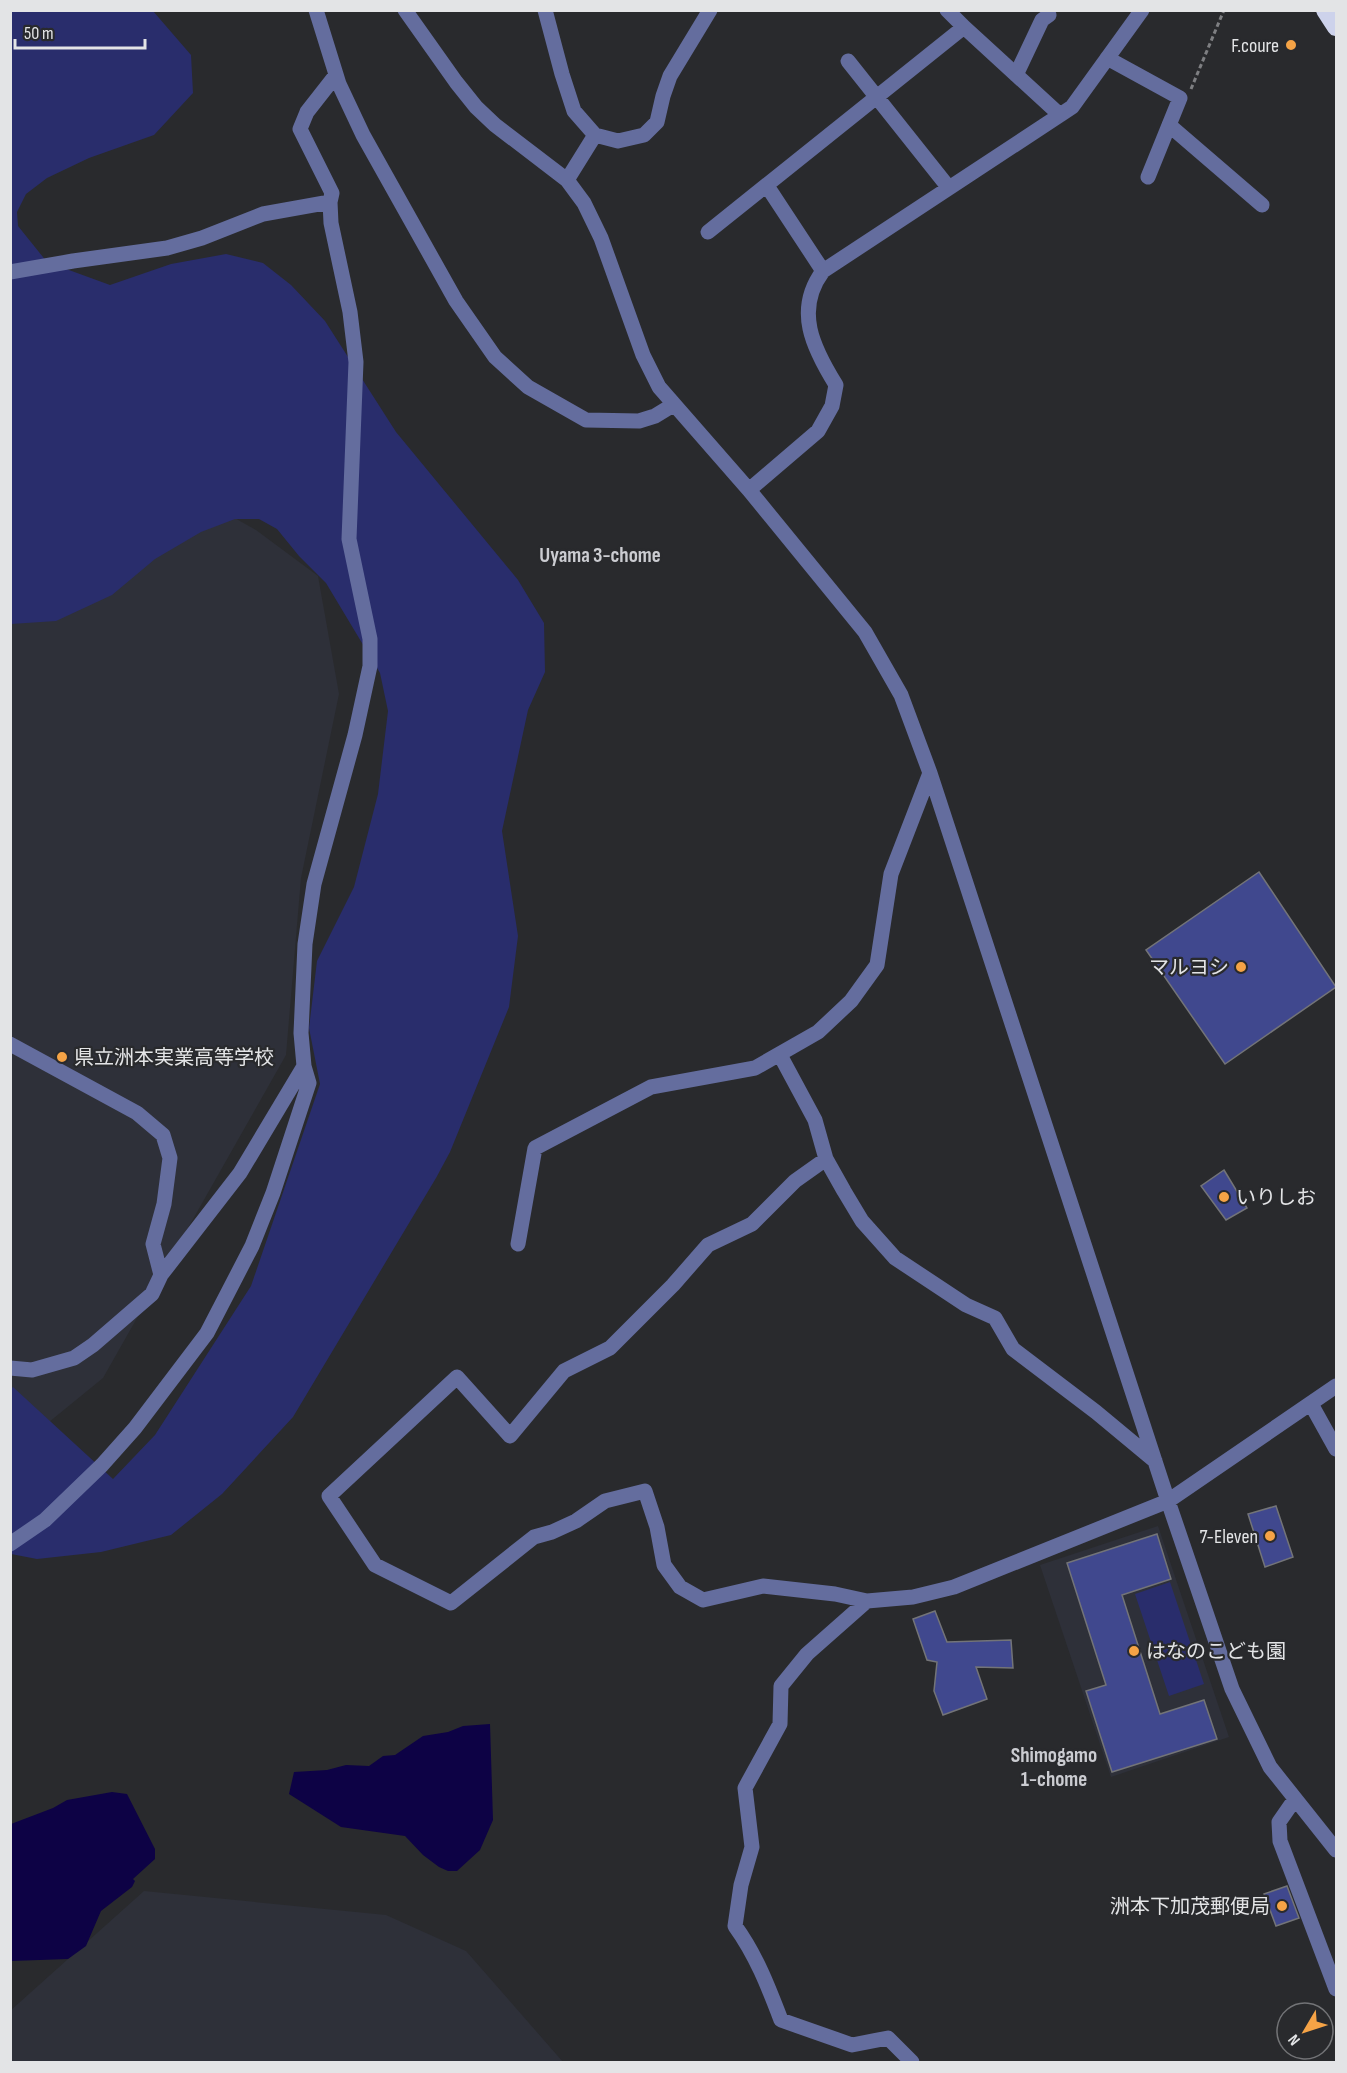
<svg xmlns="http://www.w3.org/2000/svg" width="1347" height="2073" viewBox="0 0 1347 2073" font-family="'Sofia Sans Condensed','Noto Sans JP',sans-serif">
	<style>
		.built { fill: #2e3039 }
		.green { fill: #292d6c }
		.water { fill: #0d0245 }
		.building { fill: #40488e; stroke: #737478; stroke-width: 1.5 }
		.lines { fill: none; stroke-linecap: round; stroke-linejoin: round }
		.path { stroke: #7e7f82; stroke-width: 3; stroke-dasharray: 4.5 3; stroke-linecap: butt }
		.minor { stroke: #646d9e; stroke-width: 15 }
		.highway { stroke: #cdd2eb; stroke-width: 18 }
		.poi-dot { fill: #f5a346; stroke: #292a2d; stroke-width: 2 }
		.labels { text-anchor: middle; stroke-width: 4.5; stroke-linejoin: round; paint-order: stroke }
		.poi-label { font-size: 20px; fill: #e3e4e6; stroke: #292a2d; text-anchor: end }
		.neighbourhood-label { font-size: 21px; font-weight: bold; fill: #cbccd1; stroke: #292a2d }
	</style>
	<rect width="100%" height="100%" fill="#292a2d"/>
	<!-- built -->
	<path class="built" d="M 11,472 L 174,484 L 256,530 L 318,576 L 339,694 L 301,878 L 286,1055 L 103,1378 L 11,1453 Z
		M 1158,1526 L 1229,1737 L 1111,1777 L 1040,1565 Z
		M 144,1891 L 386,1915 L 466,1951 L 563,2062 L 11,2062 L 10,2011 Z"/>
	<!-- green -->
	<path class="green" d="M 11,11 L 153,11 L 191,55 L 193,93 L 154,135 L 89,158 L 47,178 L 26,194 L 17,212 L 18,226 L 47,262 L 110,285 L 171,264 L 226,254 L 263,263 L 291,285 L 325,321 L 396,432 L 518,580 L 544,623 L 545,672 L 528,710 L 502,831 L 518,936 L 509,1007 L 450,1152 L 436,1178 L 293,1417 L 222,1494 L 171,1535 L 101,1552 L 37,1559 L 11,1554 L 11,1389 L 13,1387 L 113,1479 L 155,1435 L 251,1286 L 320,1084 L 309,1028 L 317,961 L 354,887 L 378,794 L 388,711 L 380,673 L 326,583 L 299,556 L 277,529 L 259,519 L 235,519 L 201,532 L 155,559 L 112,595 L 56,621 L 11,624 Z
		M 1170,1582 L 1204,1684 L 1169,1696 L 1135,1594 Z"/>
	<!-- water -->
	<path class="water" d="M 490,1724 L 493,1820 L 480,1850 L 457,1871 L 448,1871 L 439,1867 L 423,1855 L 405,1836 L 341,1827 L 289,1794 L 294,1772 L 327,1770 L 346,1765 L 369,1766 L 383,1756 L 395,1755 L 423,1736 L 448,1732 L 463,1726 Z
		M 112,1792 L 127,1794 L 155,1849 L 155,1859 L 133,1879 L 135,1881 L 132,1887 L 101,1911 L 86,1946 L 68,1959 L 11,1961 L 11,1824 L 53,1808 L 67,1800 Z"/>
	<!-- building -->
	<path class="building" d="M 1259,872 L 1336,987 L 1225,1064 L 1146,950 Z
		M 1224,1170 L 1247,1208 L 1226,1220 L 1201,1186 Z
		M 1276,1506 L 1293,1557 L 1265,1567 L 1248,1514 Z
		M 1157,1534 L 1171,1579 L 1122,1595 L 1160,1714 L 1204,1700 L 1217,1739 L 1112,1772 L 1086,1691 L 1106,1685 L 1067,1563 Z
		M 935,1611 L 947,1642 L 1011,1640 L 1013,1668 L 976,1667 L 987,1699 L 943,1715 L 934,1691 L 937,1662 L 927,1660 L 913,1619 Z
		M 1287,1886 L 1299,1918 L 1276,1926 L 1264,1894 Z"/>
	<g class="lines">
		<!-- path -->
		<path class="path" d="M 1191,89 L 1224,10"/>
		<!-- minor -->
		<path class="minor" d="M 316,10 L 339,84 L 363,135 L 456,301 L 495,357 L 528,387 L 586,420 L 639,421 L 655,416 L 673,405
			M 405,10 L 456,82 L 476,107 L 495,125 L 567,180 L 584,203 L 601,238 L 643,355 L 659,387 L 749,490 L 865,632 L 901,695 L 930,773 L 1168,1501 L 1232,1689 L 1270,1767 L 1336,1850
			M 545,10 L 562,74 L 574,111 L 595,135 L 618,141 L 644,135 L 657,122 L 663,96 L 670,76 L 710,10
			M 947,10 L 964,27
			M 1107,58 L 1180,98 L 1148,177
			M 848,61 L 949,188
			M 1016,75 L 1042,20 L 1049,15
			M 1060,115 L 1072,107 L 1142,10
			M 1169,125 L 1262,205
			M 567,180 L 595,135
			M 767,186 L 823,271
			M 708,232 L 964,27 L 1060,115 L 823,271 C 794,310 813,348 836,385 L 832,406 L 818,431 L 749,490
			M 10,272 L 73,261 L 167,248 L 202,238 L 263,214 L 330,202
			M 10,1044 L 137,1113 L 163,1135 L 170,1158 L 164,1204 L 153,1244 L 161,1275
			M 780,1055 L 815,1120 L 826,1159 L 844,1191 L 862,1221 L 895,1258 L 966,1305 L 995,1318 L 1013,1349 L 1096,1412 L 1155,1461
			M 826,1159 L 795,1181 L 752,1224 L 708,1245 L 673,1285 L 610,1348 L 564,1371 L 510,1436 L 457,1377 L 329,1496 L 375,1565 L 451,1603 L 534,1537 L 552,1532 L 576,1521 L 605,1501 L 645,1491 L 657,1527 L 664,1565 L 680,1587 L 703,1600 L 763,1586 L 835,1594 L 867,1601 L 913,1597 L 954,1587 L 1168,1501 L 1336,1386
			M 518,1244 L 535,1148 L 651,1087 L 755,1068 L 818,1032 L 851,1001 L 877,965 L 891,874 L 930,773
			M 10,1368 L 32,1370 L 74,1358 L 93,1345 L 152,1294 L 161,1275 L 240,1173 L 304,1066
			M 1311,1404 L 1336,1449
			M 10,1544 L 45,1520 L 102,1465 L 135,1428 L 207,1333 L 252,1246 L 273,1193 L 309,1083 L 304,1066 L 301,1033 L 305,944 L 314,884 L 355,735 L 370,666 L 370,639 L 349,539 L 356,362 L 350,312 L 331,223 L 330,202 L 332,193 L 300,129 L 307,112 L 336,75
			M 867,1601 L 807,1654 L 781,1686 L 780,1724 L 745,1788 L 752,1847 L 741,1885 L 735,1926 C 756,1955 768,1986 781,2020 L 852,2045 L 888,2038 L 912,2062
			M 1295,1799 L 1279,1822 L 1280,1841 L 1336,1989"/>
		<!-- highway -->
		<path class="highway" d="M 1325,10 L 1336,27"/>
	</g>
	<!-- markers -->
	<g class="poi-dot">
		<circle cx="1291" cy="45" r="6"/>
		<circle cx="1241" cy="967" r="6"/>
		<circle cx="62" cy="1057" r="6"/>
		<circle cx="1224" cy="1197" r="6"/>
		<circle cx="1270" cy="1536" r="6"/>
		<circle cx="1134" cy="1651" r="6"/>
		<circle cx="1282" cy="1906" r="6"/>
	</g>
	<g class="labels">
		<!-- poi labels -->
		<g class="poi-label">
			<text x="1279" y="52">F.coure</text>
			<text x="1229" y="974">マルヨシ</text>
			<text x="74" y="1064" text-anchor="start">県立洲本実業高等学校</text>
			<text x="1236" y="1204" text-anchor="start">いりしお</text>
			<text x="1258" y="1543">7-Eleven</text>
			<text x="1146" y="1658" text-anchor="start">はなのこども園</text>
			<text x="1270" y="1913">洲本下加茂郵便局</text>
		</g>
		<!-- neighbourhood labels -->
		<g class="neighbourhood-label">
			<text x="600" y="562">Uyama 3-chome</text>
			<text x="1054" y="1762">Shimogamo<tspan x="1054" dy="24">1-chome</tspan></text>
		</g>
	</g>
	<!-- border -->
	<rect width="1347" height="2073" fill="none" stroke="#e3e4e6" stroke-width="24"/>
	<!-- north arrow -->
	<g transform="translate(1305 2031) rotate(231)"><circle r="28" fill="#292a2d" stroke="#737477" stroke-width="1.5"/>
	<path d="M0-4.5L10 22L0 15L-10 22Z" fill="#f5a346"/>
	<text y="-9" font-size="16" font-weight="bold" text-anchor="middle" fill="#e3e4e6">N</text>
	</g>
	<!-- scale -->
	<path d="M15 39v9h130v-9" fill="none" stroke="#e3e4e6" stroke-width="3"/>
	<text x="24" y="39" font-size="18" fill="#e3e4e6" stroke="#292a2d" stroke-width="4.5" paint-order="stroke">50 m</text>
</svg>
